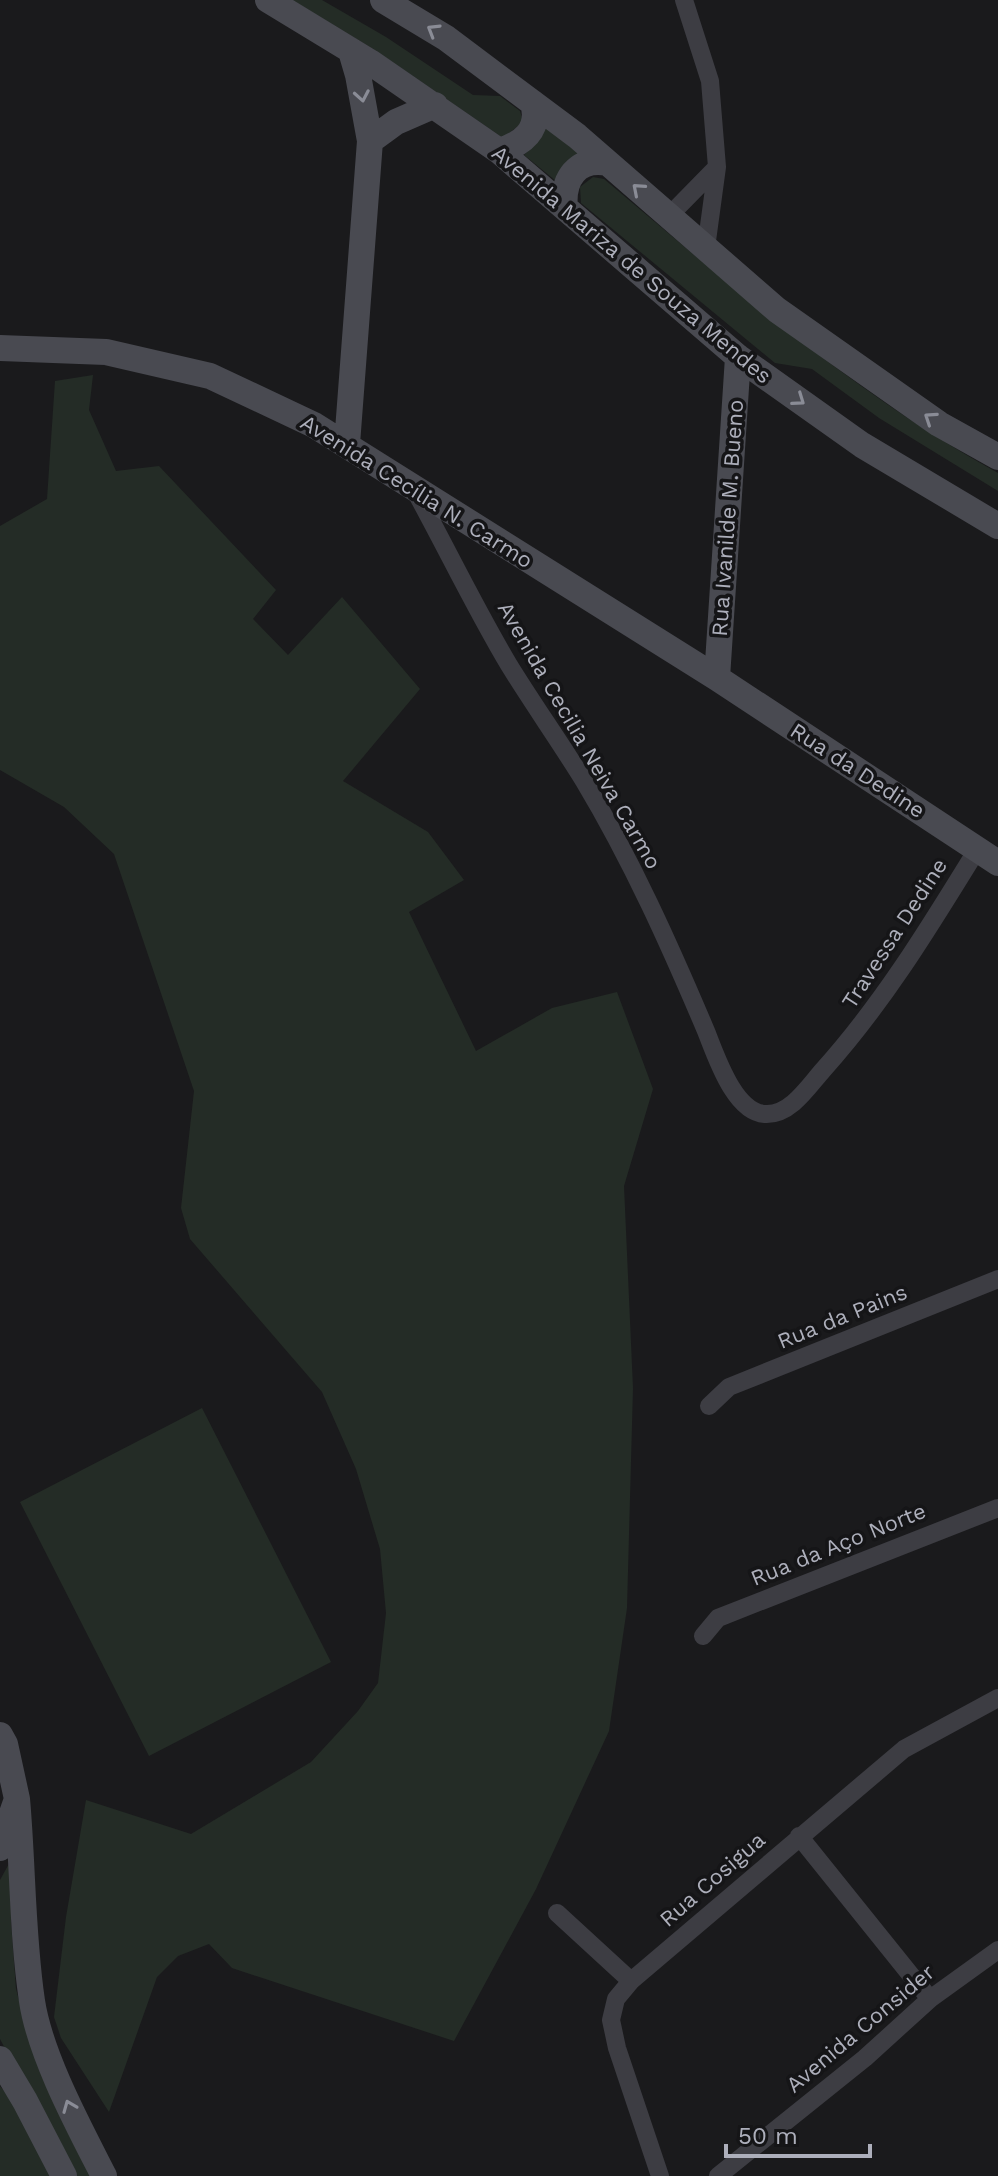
<svg xmlns="http://www.w3.org/2000/svg" width="998" height="2176" viewBox="0 0 998 2176" font-family="'Work Sans',sans-serif">
	<style>
		.green { fill: #242c26 }
		.lines { fill: none; stroke-linecap: round; stroke-linejoin: round }
		.street { stroke: #3d3d43; stroke-width: 18 }
		.secondary { stroke: #494a51; stroke-width: 26 }
		.oneway { stroke: #8a8c96 }
		.labels { text-anchor: middle; stroke-width: 7; stroke-linejoin: round; paint-order: stroke }
		.street-label { font-size: 22px; fill: #adafbb; stroke: #151517 }
	</style>
	<rect width="100%" height="100%" fill="#1a1a1c"/>
	<!-- green -->
	<path class="green" d="M 292,0 L 322,0 L 386,37 L 473,95 L 500,96 L 520,111 L 523,122 L 503,138 L 375,50 Z
		M 547,123 L 581,152 L 565,163 L 556,181 L 524,155 L 542,136 Z
		M 593,177 L 604,179 C 730,285 853,393 998,473 L 998,491 L 879,418 L 812,369 L 775,363 L 581,203 L 580,187 Z
		M 93,375 L 89,410 L 116,471 L 159,466 L 276,590 L 253,619 L 288,655 L 342,597 L 420,689 L 343,781 L 428,832 L 464,880 L 409,912 L 476,1051 L 552,1008 L 617,992 L 653,1089 L 624,1186 L 633,1388 L 627,1608 L 609,1731 L 536,1889 L 454,2041 L 232,1968 L 209,1944 L 178,1956 L 157,1977 L 109,2112 L 61,2038 L 54,2017 L 66,1917 L 86,1800 L 191,1834 L 311,1762 L 358,1711 L 378,1683 L 386,1613 L 380,1549 L 356,1469 L 322,1392 L 190,1239 L 181,1208 L 194,1091 L 114,854 L 64,807 L 0,770 L 0,526 L 47,499 L 55,381 Z
		M 202,1408 L 331,1662 L 149,1756 L 20,1502 Z
		M 11,1860 L 11,1922 L 16,1989 L 30,2040 L 97,2176 L 72,2176 L 0,2039 L 0,1880 Z
		M 0,2086 L 36,2129 L 53,2176 L 0,2176 Z"/>
	<g class="lines">
		<!-- street -->
		<path class="street" d="M 684,0 L 710,81 L 717,167 L 706,248
			M 669,216 L 717,167
			M 414,489 C 446,547 475,608 509,665 C 533,704 560,742 584,781 C 632,861 670,946 706,1031 C 716,1056 735,1115 767,1114 C 791,1114 808,1087 823,1070 C 884,1002 930,926 978,848
			M 709,1406 L 729,1387 L 998,1279
			M 703,1636 L 718,1618 L 998,1508
			M 799,1836 L 930,1999
			M 557,1913 L 631,1981
			M 660,2176 L 617,2048 L 611,2020 L 616,1999 L 631,1981 L 904,1749 L 998,1698
			M 718,2176 L 865,2058 L 930,1999 L 998,1950"/>
		<!-- secondary -->
		<path class="secondary" d="M 268,0 L 370,62 L 499,151 L 738,357 L 862,445 L 998,526
			M 383,0 L 446,38 L 577,136 L 777,310 L 939,424 L 998,457
			M 370,141 L 396,122 L 435,105
			M 499,151 C 522,144 541,130 533,103
			M 565,208 C 562,179 577,157 608,163
			M 0,348 L 106,352 L 210,376 L 314,425 L 717,678 L 998,863
			M 347,444 L 370,141 L 358,75 L 351,51
			M 717,678 L 738,357
			M 0,1735 L 5,1744 L 17,1799 L 0,1848
			M 17,1799 C 23,1866 22,1934 32,2001 C 40,2055 79,2127 104,2176
			M 0,2059 L 25,2101 L 64,2176"/>
	</g>
	<!-- one-way arrows -->
	<defs><path id="oneway-chevron" d="M-2-3.5L2.5 0L-2 3.5" fill="none" stroke-width="1.6" stroke-linecap="round" stroke-linejoin="round" transform="scale(2)"/></defs>
	<g class="oneway">
		<use href="#oneway-chevron" transform="translate(433 30) rotate(-149)"/>
		<use href="#oneway-chevron" transform="translate(362 96) rotate(80)"/>
		<use href="#oneway-chevron" transform="translate(638 189) rotate(-139)"/>
		<use href="#oneway-chevron" transform="translate(799 400) rotate(35)"/>
		<use href="#oneway-chevron" transform="translate(930 418) rotate(-146)"/>
		<use href="#oneway-chevron" transform="translate(69 2106) rotate(-112)"/>
	</g>
	<g class="labels">
		<!-- street labels -->
		<g class="street-label">
			<text transform="translate(632 264) rotate(40)" y="8">Avenida Mariza de Souza Mendes</text>
			<text transform="translate(417 491) rotate(32)" y="8">Avenida Cecília N. Carmo</text>
			<text transform="translate(727 518) rotate(-86)" y="8">Rua Ivanilde M. Bueno</text>
			<text transform="translate(580 735) rotate(60)" y="8">Avenida Cecilia Neiva Carmo</text>
			<text transform="translate(858 770) rotate(33)" y="8">Rua da Dedine</text>
			<text transform="translate(894 933) rotate(-57)" y="8">Travessa Dedine</text>
			<text transform="translate(842 1316) rotate(-22)" y="8">Rua da Pains</text>
			<text transform="translate(838 1544) rotate(-22)" y="8">Rua da Aço Norte</text>
			<text transform="translate(712 1879) rotate(-41)" y="8">Rua Cosigua</text>
			<text transform="translate(860 2028) rotate(-40)" y="8">Avenida Consider</text>
		</g>
	</g>
	<!-- scale -->
	<path d="M726 2144v12h144v-12" fill="none" stroke="#adafbb" stroke-width="4"/>
	<text x="738" y="2144" font-size="24" fill="#adafbb" stroke="#151517" stroke-width="6" paint-order="stroke">50 m</text>
</svg>
